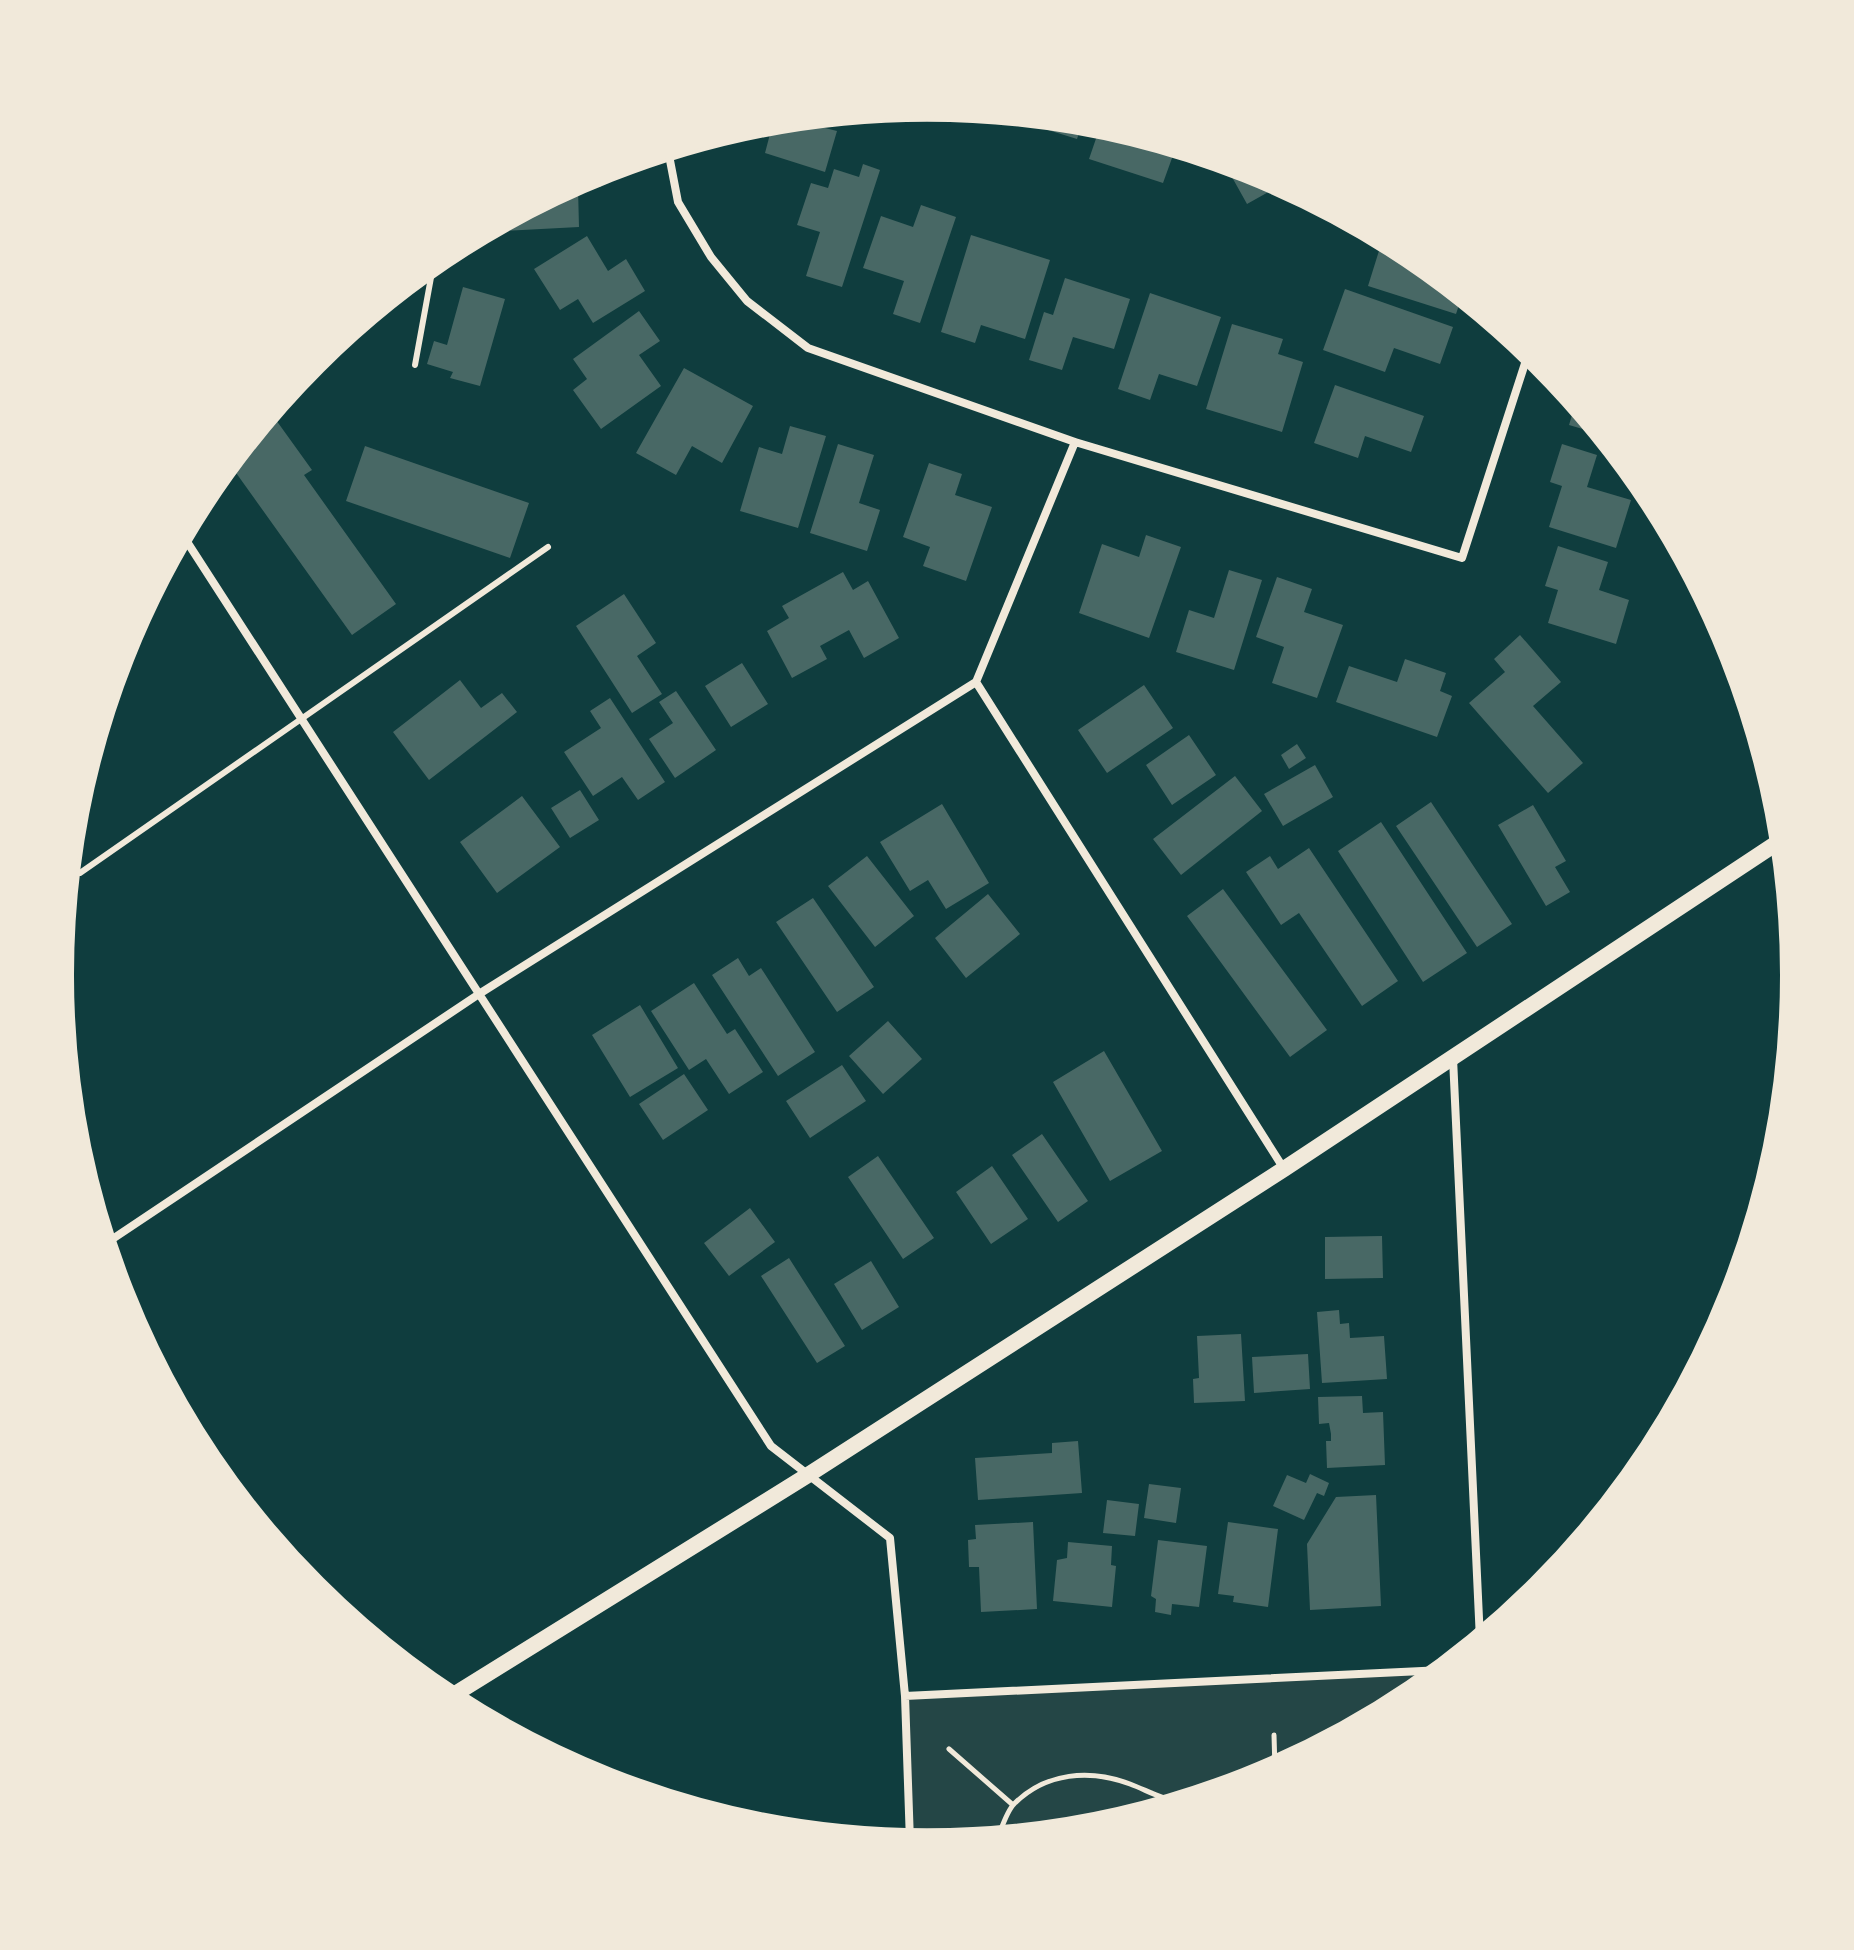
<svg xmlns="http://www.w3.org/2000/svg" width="1854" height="1950" viewBox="0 0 1854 1950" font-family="'Source Serif 4',serif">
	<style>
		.green { fill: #244646 }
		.building { fill: #486865 }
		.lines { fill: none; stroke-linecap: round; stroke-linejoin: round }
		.path { stroke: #f1e9da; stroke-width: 5 }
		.service { stroke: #f1e9da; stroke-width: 6 }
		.minor { stroke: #f1e9da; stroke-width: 8 }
		.secondary { stroke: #f1e9da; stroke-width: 16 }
		.rim { fill: none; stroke: #f1e9da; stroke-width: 4 }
	</style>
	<rect width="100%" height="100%" fill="#0f3d3e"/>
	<!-- green -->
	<path class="green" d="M 1443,1670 L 1409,1698 L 1259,1778 L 1096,1827 L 927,1844 L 910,1842 L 905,1696 Z"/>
	<!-- building -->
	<path class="building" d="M 824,116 L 821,127 L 837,131 L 825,172 L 765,153 L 770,134 L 745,127 Z
		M 1035,117 L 1083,121 L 1077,139 L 1032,125 Z
		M 1101,124 L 1176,147 L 1163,183 L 1089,159 Z
		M 1223,161 L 1260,172 L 1283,184 L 1247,204 Z
		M 863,164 L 880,170 L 842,287 L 806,276 L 820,232 L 797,225 L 811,183 L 828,188 L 834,169 L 859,177 Z
		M 601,170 L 601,187 L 578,188 L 579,227 L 502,231 L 502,222 Z
		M 921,205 L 956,217 L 920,323 L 893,314 L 904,281 L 863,268 L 881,216 L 913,227 Z
		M 971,235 L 1050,260 L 1025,339 L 981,325 L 975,343 L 941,332 Z
		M 587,236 L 608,271 L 626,259 L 645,291 L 593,323 L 578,299 L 560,310 L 534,269 Z
		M 1383,238 L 1410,253 L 1462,296 L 1456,314 L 1368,286 Z
		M 1065,278 L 1130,299 L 1114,349 L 1073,337 L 1062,370 L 1029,360 L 1044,312 L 1053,315 Z
		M 463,287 L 505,299 L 480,386 L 450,378 L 453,372 L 427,364 L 434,341 L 447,345 Z
		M 1345,289 L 1453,327 L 1440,364 L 1394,348 L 1385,372 L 1323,350 Z
		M 1150,293 L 1221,317 L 1197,386 L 1159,374 L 1150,400 L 1118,389 Z
		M 394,294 L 388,312 L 377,308 Z
		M 639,311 L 660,341 L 639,355 L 661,386 L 601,429 L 573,390 L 587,379 L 573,359 Z
		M 1232,324 L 1283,339 L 1278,354 L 1303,362 L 1282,432 L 1206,409 Z
		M 684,368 L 753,406 L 722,463 L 692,446 L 676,475 L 636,453 Z
		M 1335,385 L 1424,416 L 1411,452 L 1365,436 L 1358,458 L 1314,443 Z
		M 1576,402 L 1603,435 L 1569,425 Z
		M 271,413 L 312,470 L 304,475 L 396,604 L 352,635 L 229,463 Z
		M 790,426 L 826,436 L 798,528 L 740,511 L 759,447 L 782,454 Z
		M 838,444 L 874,455 L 859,503 L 880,510 L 867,551 L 810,533 Z
		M 1562,444 L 1597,455 L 1587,487 L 1631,500 L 1616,548 L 1549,527 L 1562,486 L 1550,482 Z
		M 365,446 L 529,503 L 510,558 L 346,501 Z
		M 929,463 L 962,474 L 955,495 L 992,507 L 966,581 L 923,566 L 930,547 L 903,537 Z
		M 1146,535 L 1181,547 L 1149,638 L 1079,613 L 1102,544 L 1139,557 Z
		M 1558,546 L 1608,562 L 1599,590 L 1629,600 L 1616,644 L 1548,623 L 1558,590 L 1545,586 Z
		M 1229,570 L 1262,580 L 1234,670 L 1176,652 L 1189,610 L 1214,618 Z
		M 843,572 L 853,590 L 868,581 L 899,638 L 864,658 L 849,630 L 820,646 L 827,659 L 792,678 L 767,631 L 789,618 L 782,606 Z
		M 1277,577 L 1312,589 L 1304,612 L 1343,625 L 1317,698 L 1272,683 L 1284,647 L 1256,637 Z
		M 624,594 L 656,643 L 637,656 L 662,694 L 632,713 L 576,626 Z
		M 1520,635 L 1561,682 L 1533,706 L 1583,763 L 1548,793 L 1469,703 L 1505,672 L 1494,659 Z
		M 1405,659 L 1446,673 L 1440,691 L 1452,696 L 1437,737 L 1336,702 L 1349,666 L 1397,682 Z
		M 742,663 L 768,704 L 731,727 L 705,686 Z
		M 460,680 L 481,708 L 502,693 L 517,712 L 429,780 L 393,732 Z
		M 1144,685 L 1173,728 L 1107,773 L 1078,730 Z
		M 676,691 L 716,750 L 675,778 L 649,739 L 673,723 L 659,702 Z
		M 610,698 L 665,782 L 638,800 L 622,777 L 593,796 L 564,752 L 601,728 L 590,711 Z
		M 1189,735 L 1216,775 L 1172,805 L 1146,765 Z
		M 1297,744 L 1306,758 L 1289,769 L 1281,755 Z
		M 1315,765 L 1333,797 L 1283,826 L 1264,794 Z
		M 1235,776 L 1262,811 L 1181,875 L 1153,839 Z
		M 580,790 L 599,820 L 570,838 L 551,808 Z
		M 522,796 L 560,847 L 497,893 L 460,842 Z
		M 1431,802 L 1512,924 L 1477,947 L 1396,826 Z
		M 942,804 L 989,883 L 946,909 L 928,880 L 910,891 L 880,842 Z
		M 1533,805 L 1566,861 L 1555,867 L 1570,892 L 1546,906 L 1498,825 Z
		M 1381,822 L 1467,953 L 1423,982 L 1338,851 Z
		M 1309,848 L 1398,981 L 1362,1006 L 1299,913 L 1281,925 L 1246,872 L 1270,856 L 1278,869 Z
		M 867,856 L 914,916 L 875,947 L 828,886 Z
		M 1223,889 L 1327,1030 L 1290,1057 L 1187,916 Z
		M 988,894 L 1020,934 L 966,978 L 935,938 Z
		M 813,898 L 874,987 L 837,1012 L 776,922 Z
		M 738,958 L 749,976 L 761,968 L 815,1052 L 778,1076 L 712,975 Z
		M 694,983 L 727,1034 L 735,1029 L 763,1072 L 729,1094 L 706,1059 L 689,1070 L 651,1011 Z
		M 640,1005 L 678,1068 L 630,1097 L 592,1035 Z
		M 888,1021 L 922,1059 L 883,1094 L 849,1056 Z
		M 1104,1051 L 1162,1151 L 1110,1181 L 1053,1082 Z
		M 842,1065 L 866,1101 L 810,1138 L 786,1101 Z
		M 684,1074 L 708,1110 L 663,1140 L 639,1104 Z
		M 1042,1134 L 1088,1201 L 1058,1222 L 1012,1155 Z
		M 878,1156 L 934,1238 L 903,1259 L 848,1177 Z
		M 992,1166 L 1028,1219 L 991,1244 L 956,1192 Z
		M 750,1208 L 775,1242 L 729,1276 L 704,1243 Z
		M 1382,1236 L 1383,1278 L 1325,1279 L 1325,1237 Z
		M 789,1258 L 845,1346 L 817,1363 L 761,1276 Z
		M 871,1261 L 899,1307 L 862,1330 L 834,1284 Z
		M 1339,1310 L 1340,1324 L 1349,1323 L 1350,1338 L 1384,1336 L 1387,1379 L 1322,1383 L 1317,1312 Z
		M 1241,1334 L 1245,1401 L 1194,1403 L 1193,1379 L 1199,1378 L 1197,1336 Z
		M 1308,1354 L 1310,1389 L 1254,1393 L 1252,1357 Z
		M 1362,1396 L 1363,1413 L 1383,1412 L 1385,1465 L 1327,1468 L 1326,1441 L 1331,1441 L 1331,1434 L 1329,1423 L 1319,1424 L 1318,1397 Z
		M 1078,1441 L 1082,1493 L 978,1500 L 975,1458 L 1052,1453 L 1052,1443 Z
		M 1310,1474 L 1329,1483 L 1324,1496 L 1317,1493 L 1304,1520 L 1273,1506 L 1287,1475 L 1306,1483 Z
		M 1149,1484 L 1181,1488 L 1176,1523 L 1144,1518 Z
		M 1376,1495 L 1381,1606 L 1310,1610 L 1307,1544 L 1336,1497 Z
		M 1107,1500 L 1139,1504 L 1135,1536 L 1103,1533 Z
		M 1033,1522 L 1037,1609 L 981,1612 L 979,1567 L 969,1567 L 968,1540 L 976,1539 L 975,1525 Z
		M 1228,1522 L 1278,1529 L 1268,1607 L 1233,1602 L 1234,1596 L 1218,1594 Z
		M 1158,1540 L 1207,1546 L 1199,1607 L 1172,1604 L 1171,1615 L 1155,1612 L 1156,1599 L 1151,1596 Z
		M 1068,1542 L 1112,1546 L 1111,1565 L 1116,1566 L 1112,1607 L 1053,1601 L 1057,1560 L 1067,1558 Z"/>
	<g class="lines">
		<!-- path -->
		<path class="path" d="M 1274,1735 L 1275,1770
			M 949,1749 L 1013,1805
			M 998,1837 C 1002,1827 1007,1811 1014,1804 C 1046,1772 1090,1769 1130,1784 C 1149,1791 1161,1800 1183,1801"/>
		<!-- service -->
		<path class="service" d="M 415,365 L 432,272 L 430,265
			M 68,873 L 80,873 L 548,547"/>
		<!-- minor -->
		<path class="minor" d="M 668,150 L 678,202 L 711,257 L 747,301 L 808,348 L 1075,442 L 1462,558 L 1529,351
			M 182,534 L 771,1446 L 890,1538 L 905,1696 L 910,1842
			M 976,682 L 1284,1169
			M 1453,1058 L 1480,1640
			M 105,1244 L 479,994 L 976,682 L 1075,442
			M 905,1696 L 1443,1670"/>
		<!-- secondary -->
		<path class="secondary" d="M 447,1699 L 808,1475 L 1284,1169 L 1783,839"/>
	</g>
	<!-- crop -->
	<path d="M0 0H1854V1950H0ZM72 975a855 855 0 1 1 1710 0a855 855 0 1 1-1710 0Z" fill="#f1e9da" fill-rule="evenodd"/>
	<path class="rim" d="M72 975a855 855 0 1 1 1710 0a855 855 0 1 1-1710 0Z"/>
</svg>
